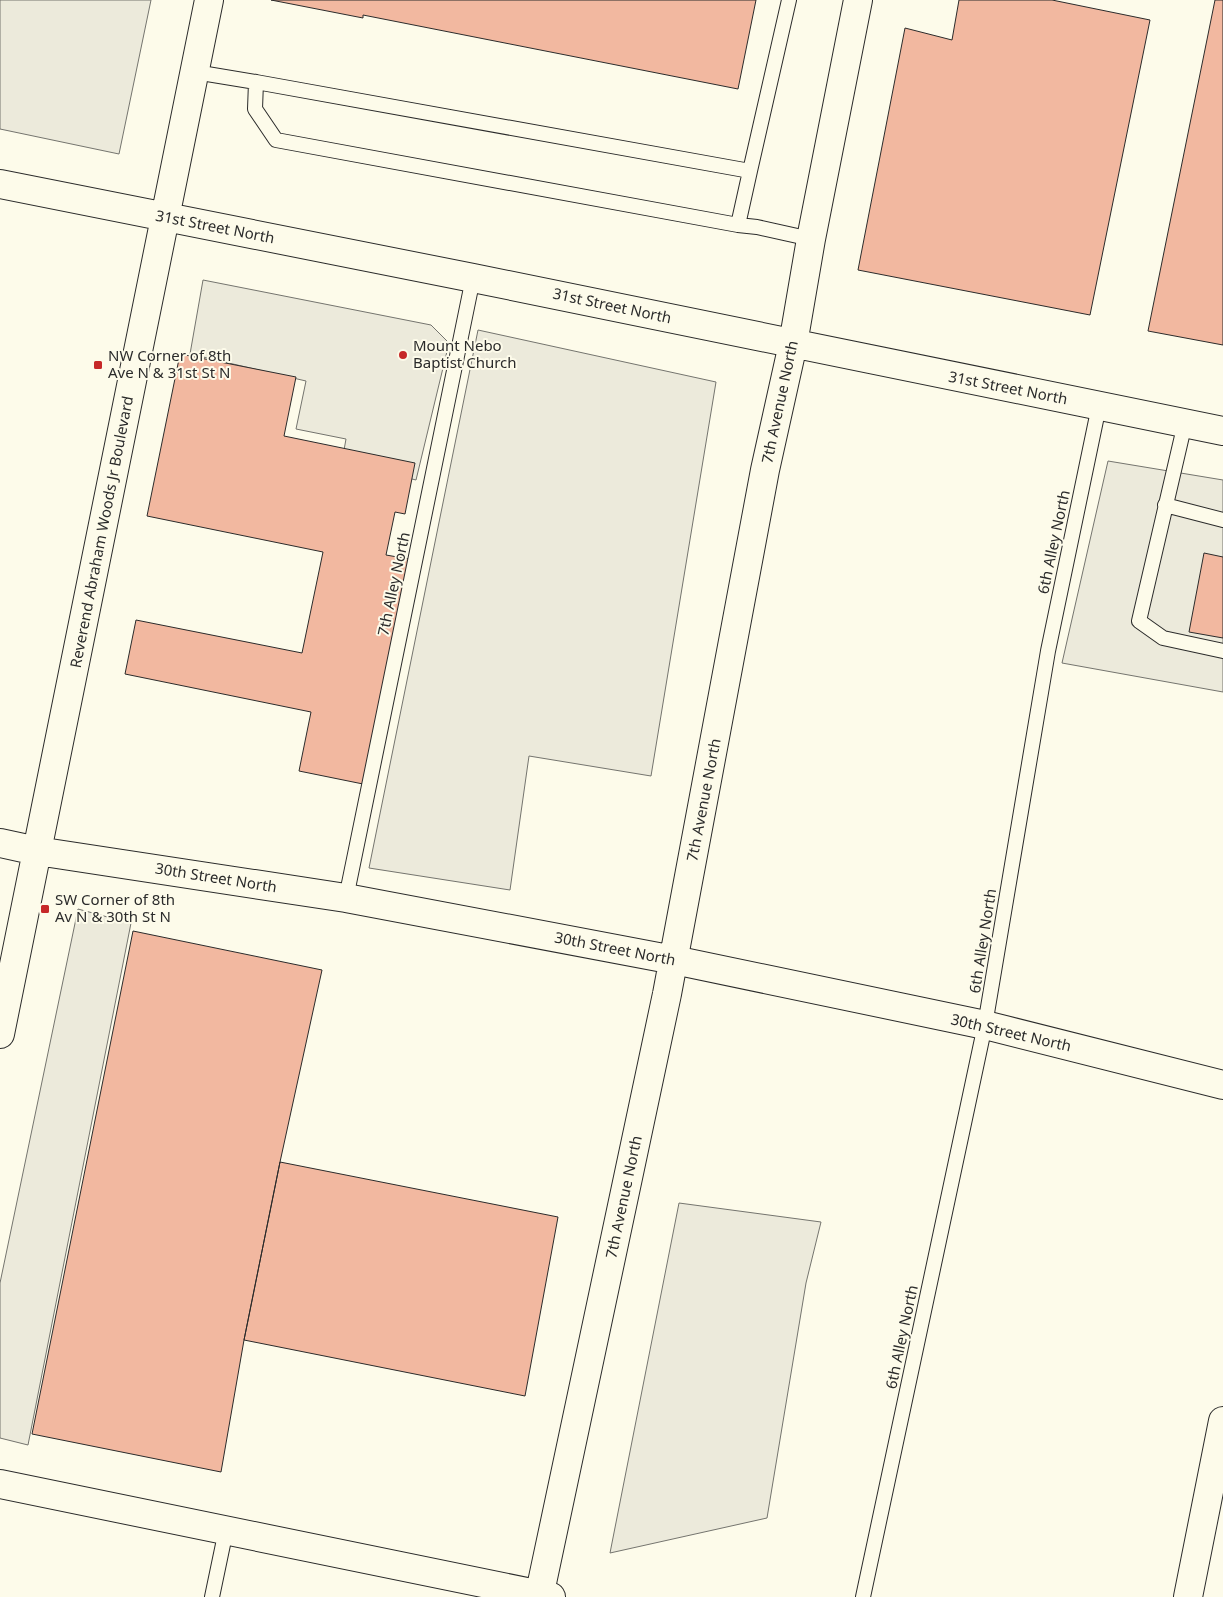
<svg xmlns="http://www.w3.org/2000/svg" width="1223" height="1597" viewBox="0 0 1223 1597" font-family="'Noto Sans',sans-serif">
	<style>
		.parking { fill: #eceadb; stroke: #74746e }
		.building { fill: #f2b8a0; stroke: #2b2b2b }
		.lines { fill: none; stroke-linecap: round; stroke-linejoin: round }
		.service-casing { stroke: #2b2b2b; stroke-width: 16 }
		.tertiary-casing { stroke: #2b2b2b; stroke-width: 30 }
		.service { stroke: #fdfbea; stroke-width: 14 }
		.tertiary { stroke: #fdfbea; stroke-width: 28 }
		.poi-dot { fill: #c62828; stroke: #fdfbea; stroke-width: 2 }
		.labels { text-anchor: middle; stroke-width: 4; stroke-linejoin: round; paint-order: stroke }
		.street-label { font-size: 15px; fill: #2b2b2b; stroke: #fdfbea }
		.poi-label { font-size: 15px; fill: #2b2b2b; stroke: #fdfbea; text-anchor: start }
	</style>
	<rect width="100%" height="100%" fill="#fdfbea"/>
	<!-- parking -->
	<path class="parking" d="M 0,0 L 151,0 L 119,154 L 0,129 Z
		M 203,280 L 431,325 L 449,343 L 416,480 L 342,461 L 346,439 L 296,429 L 306,381 L 190,354 Z
		M 478,330 L 716,382 L 651,776 L 529,756 L 510,890 L 369,868 Z
		M 1108,461 L 1223,480 L 1223,692 L 1062,663 Z
		M 78,909 L 115,919 L 132,918 L 28,1445 L 0,1438 L 0,1283 Z
		M 679,1203 L 821,1222 L 806,1283 L 767,1518 L 610,1553 Z"/>
	<!-- building -->
	<path class="building" d="M 271,0 L 756,0 L 738,89 L 363,15 L 363,18 Z
		M 959,0 L 1052,0 L 1150,20 L 1090,315 L 858,270 L 905,28 L 952,40 Z
		M 1215,0 L 1223,0 L 1223,345 L 1148,331 Z
		M 180,354 L 296,377 L 284,436 L 415,463 L 405,514 L 395,512 L 386,555 L 409,559 L 363,784 L 299,771 L 311,712 L 125,674 L 136,620 L 302,653 L 323,552 L 147,516 Z
		M 1204,553 L 1223,557 L 1223,638 L 1189,632 Z
		M 133,931 L 322,970 L 280,1162 L 244,1340 L 221,1472 L 32,1434 Z
		M 280,1162 L 558,1217 L 525,1396 L 244,1340 Z"/>
	<g class="lines">
		<!-- service casing -->
		<g class="service-casing">
			<path id="service" d="M 195,72 L 256,82
				M 750,171 L 789,0
				M 738,225 L 750,171 L 256,82 L 255,109 L 276,140 L 738,225 L 757,227 L 811,239
				M 1185,423 L 1139,621 L 1163,638 L 1223,651
				M 1165,505 L 1223,520
				M 346,898 L 473,278
				M 212,1597 L 226,1530
				M 863,1597 L 985,1025 L 1048,651 L 1099,406"/>
		</g>
		<!-- tertiary casing -->
		<g class="tertiary-casing">
			<path id="tertiary" d="M 0,184 L 473,278 L 1223,431
				M 0,843 L 37,851 L 346,898 L 674,960 L 985,1025 L 1223,1085
				M 0,1034 L 209,0
				M 0,1484 L 551,1597
				M 539,1597 L 667,994 L 765,470 L 793,344 L 811,239 L 858,0
				M 1188,1597 L 1223,1421"/>
		</g>
		<!-- service -->
		<use href="#service" class="service"/>
		<!-- tertiary -->
		<use href="#tertiary" class="tertiary"/>
	</g>
	<!-- markers -->
	<g class="poi-dot">
		<circle cx="403" cy="355" r="5"/>
		<rect x="93" y="360" width="10" height="10" rx="2.5"/>
		<rect x="40" y="904" width="10" height="10" rx="2.5"/>
	</g>
	<g class="labels">
		<!-- street labels -->
		<g class="street-label">
			<text transform="translate(215 227) rotate(11)" y="5">31st Street North</text>
			<text transform="translate(612 306) rotate(12)" y="5">31st Street North</text>
			<text transform="translate(1008 388) rotate(11)" y="5">31st Street North</text>
			<text transform="translate(780 402) rotate(-78)" y="5">7th Avenue North</text>
			<text transform="translate(102 532) rotate(-79)" y="5">Reverend Abraham Woods Jr Boulevard</text>
			<text transform="translate(1054 542) rotate(-78)" y="5">6th Alley North</text>
			<text transform="translate(394 584) rotate(-78)" y="5">7th Alley North</text>
			<text transform="translate(704 800) rotate(-79)" y="5">7th Avenue North</text>
			<text transform="translate(216 878) rotate(9)" y="5">30th Street North</text>
			<text transform="translate(983 941) rotate(-81)" y="5">6th Alley North</text>
			<text transform="translate(615 949) rotate(11)" y="5">30th Street North</text>
			<text transform="translate(1011 1033) rotate(13)" y="5">30th Street North</text>
			<text transform="translate(624 1197) rotate(-78)" y="5">7th Avenue North</text>
			<text transform="translate(902 1337) rotate(-78)" y="5">6th Alley North</text>
		</g>
		<!-- poi labels -->
		<g class="poi-label">
			<text x="413" y="351">Mount Nebo<tspan x="413" dy="17">Baptist Church</tspan></text>
			<text x="108" y="361">NW Corner of 8th<tspan x="108" dy="17">Ave N &amp; 31st St N</tspan></text>
			<text x="55" y="905">SW Corner of 8th<tspan x="55" dy="17">Av N &amp; 30th St N</tspan></text>
		</g>
	</g>
</svg>
